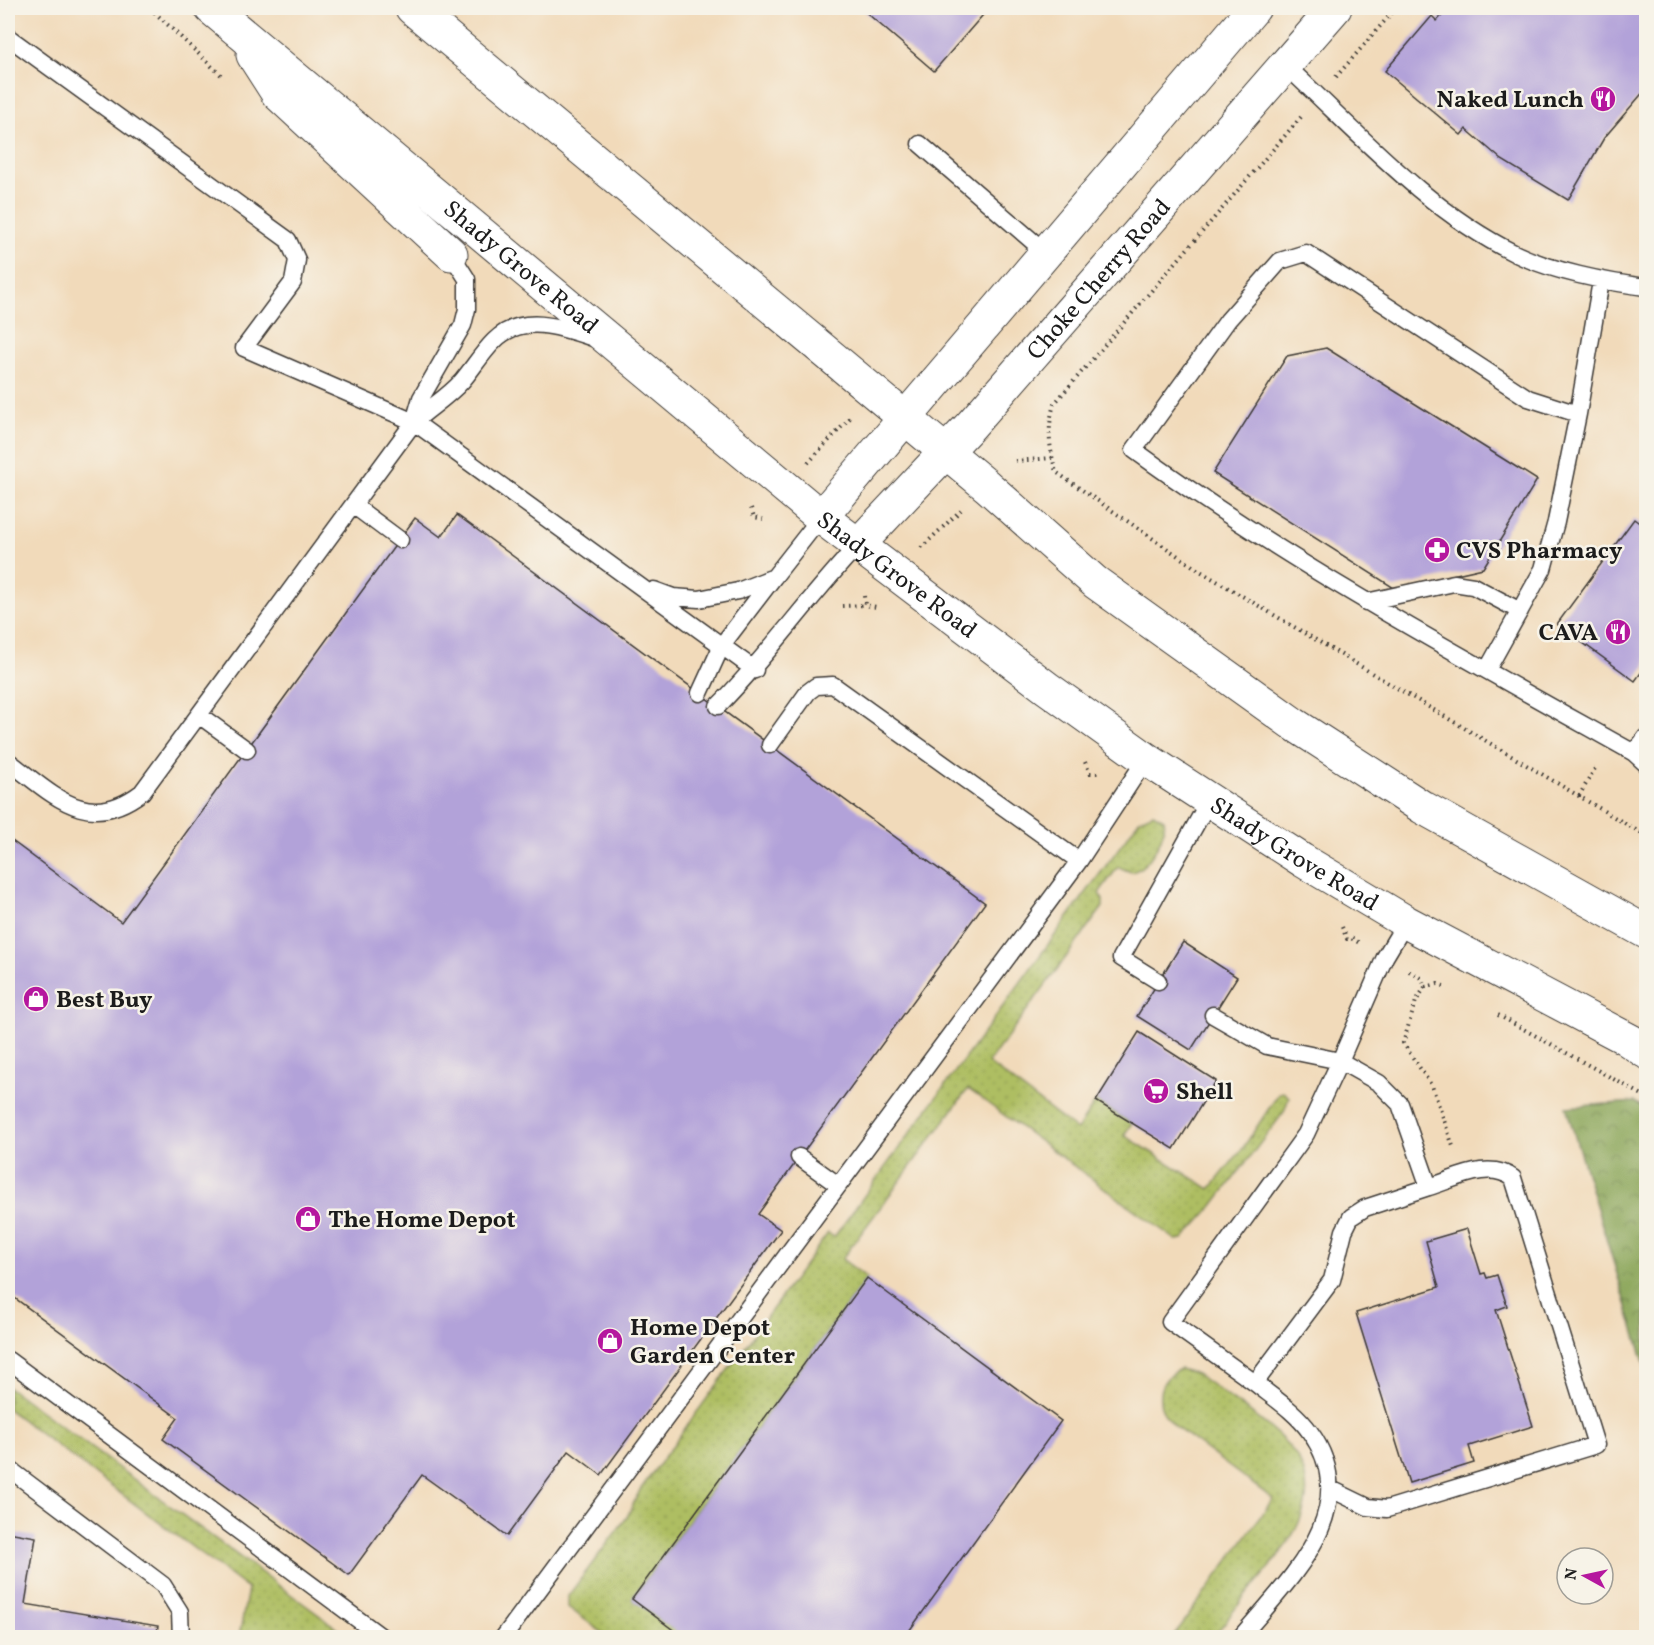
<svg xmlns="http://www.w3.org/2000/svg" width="1654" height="1645" viewBox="0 0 1654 1645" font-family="Vollkorn,serif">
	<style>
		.grass { fill: url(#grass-dots); stroke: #656d3f; stroke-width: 1.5 }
		.forest { fill: url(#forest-crowns); stroke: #53603a; stroke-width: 1.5 }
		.building { fill: #b2a2d9 }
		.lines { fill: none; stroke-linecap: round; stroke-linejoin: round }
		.service-casing { stroke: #3c3834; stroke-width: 19 }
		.tertiary-casing { stroke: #3c3834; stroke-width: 35 }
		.primary-casing { stroke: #3c3834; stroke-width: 35 }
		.motorway-casing { stroke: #3c3834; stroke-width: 35 }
		.path { stroke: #3c3834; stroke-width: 4; stroke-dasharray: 1.5 4.5; stroke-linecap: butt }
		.service { stroke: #fff; stroke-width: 16 }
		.tertiary { stroke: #fff; stroke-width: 33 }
		.primary { stroke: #fff; stroke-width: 33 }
		.motorway { stroke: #fff; stroke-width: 33 }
		.labels { text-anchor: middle; stroke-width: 5; stroke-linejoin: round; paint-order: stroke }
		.poi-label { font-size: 24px; font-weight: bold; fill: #1c1c1c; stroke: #f7f3e8; text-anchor: start }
		.street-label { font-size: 24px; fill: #1c1c1c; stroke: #f7f3e8 }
	</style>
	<defs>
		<pattern id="grass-dots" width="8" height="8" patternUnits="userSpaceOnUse" patternTransform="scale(1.5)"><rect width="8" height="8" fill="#aebe62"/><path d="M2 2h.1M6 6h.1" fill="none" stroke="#95a354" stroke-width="1.8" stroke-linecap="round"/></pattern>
		<pattern id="forest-crowns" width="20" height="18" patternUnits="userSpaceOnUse" patternTransform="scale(1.5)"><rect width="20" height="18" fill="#8aa558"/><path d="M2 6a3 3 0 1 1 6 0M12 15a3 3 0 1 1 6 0" fill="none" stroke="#708648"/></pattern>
	</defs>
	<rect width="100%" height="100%" fill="#f7f3e8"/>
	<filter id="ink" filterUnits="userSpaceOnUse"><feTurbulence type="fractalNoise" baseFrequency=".0167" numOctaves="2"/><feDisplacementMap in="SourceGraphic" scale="12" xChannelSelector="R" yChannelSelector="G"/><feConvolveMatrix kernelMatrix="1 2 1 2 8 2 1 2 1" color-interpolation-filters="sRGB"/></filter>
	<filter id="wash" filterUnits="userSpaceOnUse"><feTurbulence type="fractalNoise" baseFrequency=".008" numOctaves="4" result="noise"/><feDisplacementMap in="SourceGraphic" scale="24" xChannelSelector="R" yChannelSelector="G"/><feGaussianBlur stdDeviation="1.35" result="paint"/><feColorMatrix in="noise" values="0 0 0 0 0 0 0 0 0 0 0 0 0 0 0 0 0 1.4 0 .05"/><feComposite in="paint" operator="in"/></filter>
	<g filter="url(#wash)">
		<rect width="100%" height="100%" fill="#f1daba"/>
		<!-- grass -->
		<path class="grass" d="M 1153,813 L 1164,819 C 1168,834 1148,870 1131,872 L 1118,867 L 1099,893 L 1103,900 L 1103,907 L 988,1063 L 1077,1130 L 1096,1101 L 1132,1123 L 1124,1135 L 1210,1189 L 1243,1148 L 1279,1093 L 1283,1092 L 1289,1097 L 1284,1112 L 1212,1207 L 1183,1239 L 1176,1240 L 968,1089 L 842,1259 L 867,1278 L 632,1599 L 684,1637 L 608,1637 L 568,1607 L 568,1596 L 627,1517 L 640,1490 L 828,1233 L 834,1237 L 1140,819 Z
			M 1180,1369 L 1197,1374 C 1224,1395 1265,1420 1287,1444 C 1335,1497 1284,1550 1250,1590 C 1237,1606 1225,1622 1214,1637 L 1173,1637 L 1273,1499 L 1174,1426 C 1154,1407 1154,1382 1180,1369 Z
			M 8,1387 L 349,1637 L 239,1637 L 248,1589 L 8,1409 Z"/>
		<!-- forest -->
		<path class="forest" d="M 1635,1102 L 1646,1109 L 1646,1369 L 1566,1107 Z"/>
		<g id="blocks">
			<!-- building -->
			<path class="building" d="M 861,8 L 989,8 L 934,71 Z
				M 1449,8 L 1646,8 L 1646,89 L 1604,138 L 1568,200 L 1502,160 L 1466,129 L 1461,135 L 1385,71 L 1432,16 L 1437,21 Z
				M 1326,348 L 1537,480 L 1483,568 L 1394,588 L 1213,473 L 1287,356 Z
				M 457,515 L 985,903 L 758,1214 L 781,1230 L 601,1475 L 569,1451 L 507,1536 L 422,1475 L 349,1575 L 163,1439 L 178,1418 L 8,1293 L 8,838 L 121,922 L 415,518 L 441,537 Z
				M 1634,519 L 1646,528 L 1646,666 L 1635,681 L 1557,624 Z
				M 1183,942 L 1237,977 L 1191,1050 L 1137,1016 Z
				M 1139,1032 L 1216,1081 L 1174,1149 L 1096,1101 Z
				M 1467,1229 L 1481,1274 L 1485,1273 L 1487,1278 L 1497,1275 L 1507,1306 L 1496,1310 L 1533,1426 L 1469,1446 L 1474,1463 L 1409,1483 L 1356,1313 L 1439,1287 L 1426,1241 Z
				M 867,1278 L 1061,1421 L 904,1638 L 684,1638 L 632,1599 Z
				M 8,1532 L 36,1537 L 25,1604 L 158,1626 L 156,1638 L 8,1638 Z"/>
		</g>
	</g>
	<g filter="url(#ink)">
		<use href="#blocks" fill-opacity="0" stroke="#3c3834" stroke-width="1.5"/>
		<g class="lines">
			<!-- service casing -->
			<g class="service-casing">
				<path id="service" d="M 8,37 L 288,240 L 297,260 L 293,282 L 244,348 L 414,422 L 755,670
					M 1285,65 C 1357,131 1425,209 1514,253 C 1551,271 1606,282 1646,287
					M 920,144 L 1045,252
					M 451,254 L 467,279 L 467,309 L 463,325 L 421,398 L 414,422 C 429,408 448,397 462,381 C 473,368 482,353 494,341 C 521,313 561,327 593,338
					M 1601,281 L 1578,414 L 1528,398 L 1306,253 L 1280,261 L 1228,320 L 1134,450 C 1292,565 1464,658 1634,753 L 1646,764
					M 353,505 L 400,540
					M 654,590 L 673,597 L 699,599 L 738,591 L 774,577 L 821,517
					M 1366,602 L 1454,583 L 1473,586 L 1520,611
					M 1487,670 L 1543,569 L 1556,522 L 1578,414
					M 700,693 L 722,645 L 774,577
					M 718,706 C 768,656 808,598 857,546
					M 199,715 L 247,750
					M 770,745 L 808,692 L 816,686 L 833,685 L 1079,861 L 1146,759
					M 1634,753 L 1646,737
					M 8,761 C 53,794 87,834 142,792 L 414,422
					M 1158,981 L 1121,958 L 1209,801
					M 1213,1015 L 1267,1046 L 1340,1061 L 1385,957 L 1406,922
					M 1340,1061 L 1379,1083 L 1400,1104 L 1429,1187 L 1365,1208 L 1351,1217 L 1344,1231 L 1332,1280 L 1255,1383 L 1170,1322 L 1306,1134 Z
					M 799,1157 L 838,1185
					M 8,1360 L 383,1638
					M 8,1468 L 163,1585 L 180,1612 L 181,1638
					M 1331,1489 L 1368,1507 L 1387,1509 L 1596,1445 L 1513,1178 C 1488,1160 1456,1179 1429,1187
					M 503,1638 L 1079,861
					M 1240,1638 C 1288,1580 1366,1510 1310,1432 C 1296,1412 1274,1398 1255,1383"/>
			</g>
			<!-- tertiary casing -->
			<g class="tertiary-casing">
				<g id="tertiary">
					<path d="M 821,517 L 1254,8"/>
					<path id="s1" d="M 857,546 L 971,425 L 1335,8"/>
				</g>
			</g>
			<!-- primary casing -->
			<g class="primary-casing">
				<g id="primary">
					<path id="s2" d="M 211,8 L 821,517 L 1047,688 L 1146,759 L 1302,860 L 1406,922 L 1646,1049"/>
					<path d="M 412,8 L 987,486 L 1095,582 L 1292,723 L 1422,807 L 1646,932"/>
					<path d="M 253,55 L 278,94 L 451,254"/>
				</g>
			</g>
			<!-- motorway casing -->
			<g class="motorway-casing">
				<path id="motorway" d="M 1628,1040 L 1646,1052"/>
			</g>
			<!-- path -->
			<path class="path" d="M 150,8 L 221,75
				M 1336,77 L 1396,8
				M 1301,117 L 1054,404 C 1047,429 1049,447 1056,472 L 1200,571 L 1646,836
				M 1015,461 L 1052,458
				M 808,463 L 850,418
				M 751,508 L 754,517 L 763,519
				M 921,548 L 961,510
				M 864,596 L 865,605 L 877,607
				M 842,606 L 865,605
				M 1085,762 L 1090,773 L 1099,773
				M 1579,796 L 1597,765
				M 1342,927 L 1347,939 L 1351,938 L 1361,944
				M 1409,971 L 1422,979 L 1425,987 L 1438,984 L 1447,987
				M 1425,987 L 1416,1001 L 1403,1043 L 1432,1086 L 1454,1149
				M 1498,1015 L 1646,1097"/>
			<!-- service -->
			<use href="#service" class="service"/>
			<!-- tertiary -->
			<use href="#tertiary" class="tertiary"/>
			<!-- primary -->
			<use href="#primary" class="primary"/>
			<!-- motorway -->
			<use href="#motorway" class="motorway"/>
		</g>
	</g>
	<!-- icons -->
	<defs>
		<g id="restaurant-disc" transform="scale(1.35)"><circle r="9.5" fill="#b5179e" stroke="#f7f3e8"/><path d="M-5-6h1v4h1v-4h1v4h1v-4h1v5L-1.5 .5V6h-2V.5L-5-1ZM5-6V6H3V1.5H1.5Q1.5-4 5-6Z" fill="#fff"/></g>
		<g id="pharmacy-disc" transform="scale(1.35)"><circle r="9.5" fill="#b5179e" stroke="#f7f3e8"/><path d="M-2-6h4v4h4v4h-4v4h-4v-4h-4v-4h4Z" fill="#fff"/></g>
		<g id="shop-disc" transform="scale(1.35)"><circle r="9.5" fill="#b5179e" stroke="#f7f3e8"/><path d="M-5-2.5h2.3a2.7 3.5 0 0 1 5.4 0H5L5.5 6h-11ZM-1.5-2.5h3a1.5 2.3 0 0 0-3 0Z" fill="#fff"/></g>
		<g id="supermarket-disc" transform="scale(1.35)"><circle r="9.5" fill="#b5179e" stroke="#f7f3e8"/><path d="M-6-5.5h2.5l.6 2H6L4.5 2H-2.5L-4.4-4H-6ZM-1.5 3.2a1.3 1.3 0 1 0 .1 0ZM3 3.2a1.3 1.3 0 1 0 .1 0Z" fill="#fff"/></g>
	</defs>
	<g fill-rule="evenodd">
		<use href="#restaurant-disc" x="1603" y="99"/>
		<use href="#pharmacy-disc" x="1437" y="550"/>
		<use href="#restaurant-disc" x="1618" y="632"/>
		<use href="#shop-disc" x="36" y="999"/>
		<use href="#supermarket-disc" x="1156" y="1091"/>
		<use href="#shop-disc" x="308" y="1219"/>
		<use href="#shop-disc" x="610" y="1341"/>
	</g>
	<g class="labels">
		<!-- poi labels -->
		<g class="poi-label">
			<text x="1584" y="107" text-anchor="end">Naked Lunch</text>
			<text x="1456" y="558">CVS Pharmacy</text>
			<text x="1598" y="640" text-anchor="end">CAVA</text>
			<text x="56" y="1007">Best Buy</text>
			<text x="1176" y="1099">Shell</text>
			<text x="328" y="1227">The Home Depot</text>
			<text x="630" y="1335">Home Depot<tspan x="630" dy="28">Garden Center</tspan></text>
		</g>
		<!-- street labels -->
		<g class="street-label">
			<text dy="8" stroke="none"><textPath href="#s2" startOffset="404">Shady Grove Road</textPath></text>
			<text dy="8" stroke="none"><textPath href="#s1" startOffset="360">Choke Cherry Road</textPath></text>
			<text dy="8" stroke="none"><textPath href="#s2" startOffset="890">Shady Grove Road</textPath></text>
			<text dy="8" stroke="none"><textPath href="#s2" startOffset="1376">Shady Grove Road</textPath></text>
		</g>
	</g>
	<!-- margin -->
	<rect width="1654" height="1645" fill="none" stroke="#f7f3e8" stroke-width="30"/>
	<!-- north arrow -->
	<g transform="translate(1585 1576) rotate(278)"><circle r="28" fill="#f7f3e8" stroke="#9f9d96" stroke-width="1.5"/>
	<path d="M0-4.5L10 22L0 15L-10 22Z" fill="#b5179e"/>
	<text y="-9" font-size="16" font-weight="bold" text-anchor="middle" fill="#1c1c1c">N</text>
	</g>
</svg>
